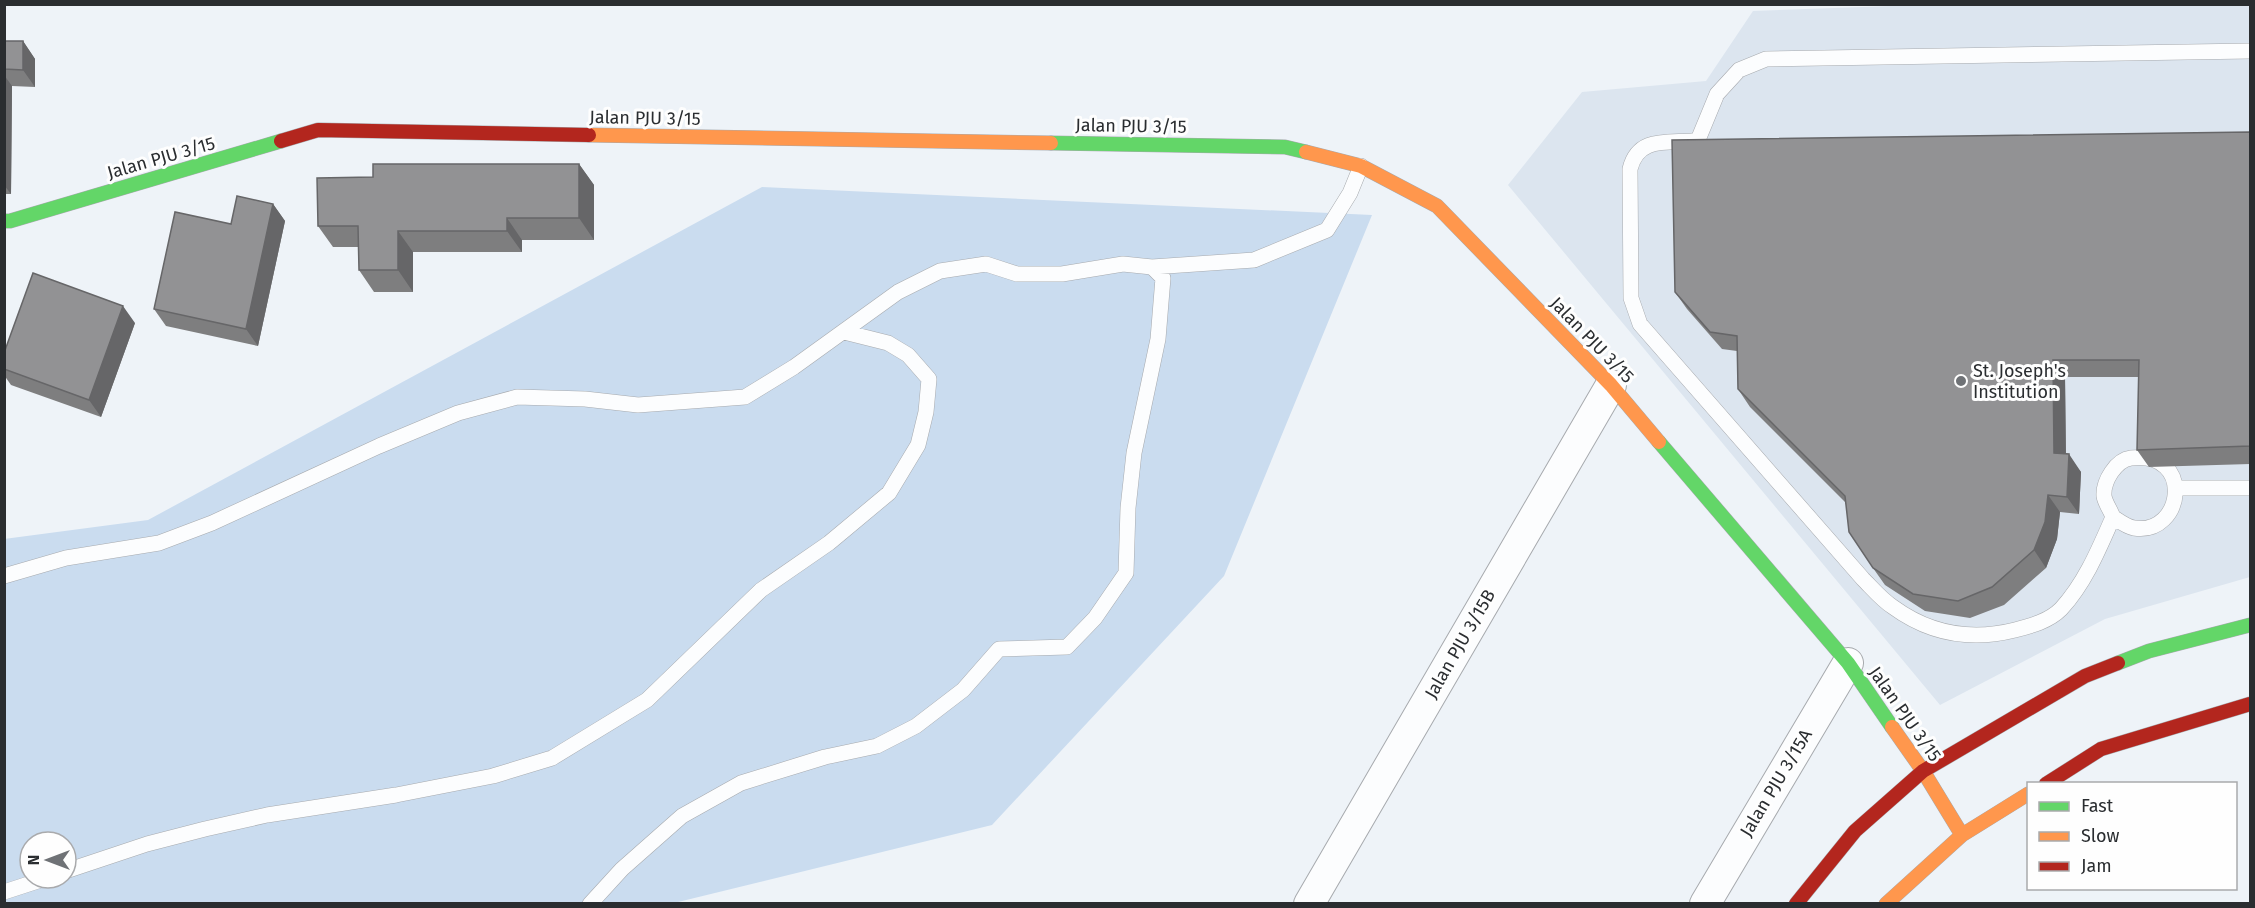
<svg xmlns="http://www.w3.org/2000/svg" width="2255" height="908" viewBox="0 0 2255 908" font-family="'Fira Sans',sans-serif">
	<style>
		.built { fill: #dce5ef }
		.green { fill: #cadcef; fill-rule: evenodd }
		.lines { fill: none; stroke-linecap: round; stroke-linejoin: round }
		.lane-casing { stroke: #a7aaae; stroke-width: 16 }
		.street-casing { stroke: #a7aaae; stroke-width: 32 }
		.fast-casing { stroke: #a7aaae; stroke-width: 15 }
		.slow-casing { stroke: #a7aaae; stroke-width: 15 }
		.jam-casing { stroke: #a7aaae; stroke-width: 15 }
		.lane { stroke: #fcfdfe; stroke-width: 15 }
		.street { stroke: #fcfdfe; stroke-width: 30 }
		.fast { stroke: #63d668; stroke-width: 14 }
		.slow { stroke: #ff974d; stroke-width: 14 }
		.jam { stroke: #b3261e; stroke-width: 14 }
		.wall { fill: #7e7e7f }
		.shaded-wall { fill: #666668 }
		.building { fill: #929294; stroke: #666668; stroke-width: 1.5 }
		.poi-dot { fill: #6f7276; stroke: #fefefe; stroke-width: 2 }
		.labels { text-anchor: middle; stroke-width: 6; stroke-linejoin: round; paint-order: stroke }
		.street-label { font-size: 18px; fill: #2a2d30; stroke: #fefefe }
		.poi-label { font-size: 18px; fill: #2a2d30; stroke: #fefefe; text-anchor: start }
	</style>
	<rect width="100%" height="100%" fill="#eef3f8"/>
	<!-- built -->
	<path class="built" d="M 1947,4 L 2250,5 L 2250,577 L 2105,619 L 1940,705 L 1508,185 L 1582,92 L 1706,81 L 1753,11 Z"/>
	<!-- green -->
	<path class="green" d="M 762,187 L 1372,215 L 1224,576 L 992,825 L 674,903 L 5,903 L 4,539 L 148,520 ZM 30,842 L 66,842 L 66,878 L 30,878 Z"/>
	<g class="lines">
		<!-- lane casing -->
		<g class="lane-casing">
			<path id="lane" d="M 1698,140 L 1717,94 L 1739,70 L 1766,59 L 2250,51
				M 1693,141 C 1665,143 1638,137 1630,169 L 1631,298 L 1640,324 L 1863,579 C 1872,588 1882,600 1893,607 C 1930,634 1971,641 2015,630 C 2031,626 2049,621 2061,609 C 2085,583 2099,549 2113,517 C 2111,511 2105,503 2104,496 C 2103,481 2116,460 2131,458 C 2195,450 2184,536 2134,528 C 2127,527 2119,521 2113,517
				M 1152,267 L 1254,260 L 1327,230 L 1350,193 L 1361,166
				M 2177,488 L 2250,488
				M 4,576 L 66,558 L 159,543 L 212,523 L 379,446 L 458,413 L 517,397 L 585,399 L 638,405 L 745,397 L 794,367 L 898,292 L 940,271 L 986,264 L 1017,274 L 1062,274 L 1123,264 L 1152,267 L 1163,278 L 1158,339 L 1134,453 L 1128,508 L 1126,573 L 1095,618 L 1067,647 L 999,649 L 963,690 L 916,726 L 877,746 L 825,757 L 741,783 L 682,816 L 622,869 L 590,904
				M 66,871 L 147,844 L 205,829 L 267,815 L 396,795 L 493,776 L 552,758 L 647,700 L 761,590 L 829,543 L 889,493 L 918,445 L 926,412 L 929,379 L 908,355 L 888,343 L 844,332
				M 4,892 L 47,878"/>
		</g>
		<!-- street casing -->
		<g class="street-casing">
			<path id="street" d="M 1309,904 L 1611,385
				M 1705,904 L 1848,663"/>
		</g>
		<!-- fast casing -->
		<g class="fast-casing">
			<path id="fast" d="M 1051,143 L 1285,147 L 1306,152
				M 4,221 L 10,221 L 281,141
				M 1659,442 L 1848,663 L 1892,727
				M 2118,663 L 2149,651 L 2250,625"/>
		</g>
		<!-- slow casing -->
		<g class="slow-casing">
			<path id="slow" d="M 589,135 L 1051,143
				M 1306,152 L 1361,166 L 1437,206 L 1611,385 L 1659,442
				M 1892,727 L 1923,771 L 1962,835
				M 1886,904 L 1962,835 L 2028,794"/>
		</g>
		<!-- jam casing -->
		<g class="jam-casing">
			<path id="jam" d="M 281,141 L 318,130 L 589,135
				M 2046,784 L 2101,749 L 2250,704
				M 1796,904 L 1855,831 L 1923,771 L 2085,676 L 2118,663"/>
		</g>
		<!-- lane -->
		<use href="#lane" class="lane"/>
		<!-- street -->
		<use href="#street" class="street"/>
		<!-- fast -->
		<use href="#fast" class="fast"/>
		<!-- slow -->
		<use href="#slow" class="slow"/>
		<!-- jam -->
		<use href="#jam" class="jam"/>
	</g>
	<!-- wall -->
	<path class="wall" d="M 4,41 L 23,41 L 35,59 L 35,87 L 12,86 L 11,194 L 4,194 Z
		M 2250,132 L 2250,464 L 2149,467 L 2137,450 L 2139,377 L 2065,377 L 2066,454 L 2081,472 L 2079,514 L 2060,512 L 2057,539 L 2046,568 L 2004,605 L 1970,618 L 1925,611 L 1885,585 L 1873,568 L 1845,502 L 1750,407 L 1738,389 L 1737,351 L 1722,349 L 1687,309 L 1675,292 Z
		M 579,164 L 594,185 L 594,240 L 522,240 L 522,252 L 413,252 L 413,292 L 374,292 L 359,270 L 359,247 L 333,247 L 318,226 L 373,177 Z
		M 273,204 L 285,221 L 258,346 L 166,326 L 154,309 L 231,224 Z
		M 135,323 L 101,417 L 11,385 L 4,375 L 4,353 Z"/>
	<!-- shaded-wall -->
	<path class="shaded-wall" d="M 23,41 L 35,59 L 35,87 L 23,70 Z
		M 4,75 L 12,86 L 11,194 L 4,185 Z
		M 579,164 L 594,185 L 594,240 L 579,218 Z
		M 273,204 L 285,221 L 258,346 L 246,329 Z
		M 507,218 L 522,240 L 522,252 L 507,231 Z
		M 398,231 L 413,252 L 413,292 L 398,270 Z
		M 123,306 L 135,323 L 101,417 L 89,400 Z
		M 2053,360 L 2065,377 L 2066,471 L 2054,453 Z
		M 2069,454 L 2081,472 L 2079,514 L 2067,497 Z
		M 2048,495 L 2060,512 L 2057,539 L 2046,568 L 2034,550 Z"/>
	<!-- building -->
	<path class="building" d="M 4,41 L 23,41 L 23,70 L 4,69 Z
		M 2250,132 L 2250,446 L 2137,450 L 2139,360 L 2053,360 L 2054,453 L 2069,454 L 2067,497 L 2048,495 L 2045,522 L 2034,550 L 1992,587 L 1958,601 L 1913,594 L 1873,568 L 1849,532 L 1845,496 L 1738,389 L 1737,336 L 1710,332 L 1675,292 L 1672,140 Z
		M 373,164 L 579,164 L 579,218 L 507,218 L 507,231 L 398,231 L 398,270 L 359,270 L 358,226 L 318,226 L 317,178 L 373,177 Z
		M 237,196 L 273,204 L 246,329 L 154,309 L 175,212 L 231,224 Z
		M 33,273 L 123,306 L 89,400 L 4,369 L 4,353 Z"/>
	<!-- markers -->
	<circle class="poi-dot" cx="1961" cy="381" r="6"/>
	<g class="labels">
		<!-- street labels -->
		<g class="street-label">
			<text transform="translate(645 118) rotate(1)" y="6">Jalan PJU 3/15</text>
			<text transform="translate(1131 126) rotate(1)" y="6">Jalan PJU 3/15</text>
			<text transform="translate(161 158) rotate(-16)" y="6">Jalan PJU 3/15</text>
			<text transform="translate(1592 340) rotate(46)" y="6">Jalan PJU 3/15</text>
			<text transform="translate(1460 644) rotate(-60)" y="6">Jalan PJU 3/15B</text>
			<text transform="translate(1905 714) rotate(55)" y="6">Jalan PJU 3/15</text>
			<text transform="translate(1776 783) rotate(-59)" y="6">Jalan PJU 3/15A</text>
		</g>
		<!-- poi labels -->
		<g class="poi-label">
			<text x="1973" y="377">St. Joseph's<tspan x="1973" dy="21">Institution</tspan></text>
		</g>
	</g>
	<!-- border -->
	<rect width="2255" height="908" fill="none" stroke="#2a2d30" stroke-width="12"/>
	<!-- legend -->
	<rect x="2027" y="782" width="210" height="108" fill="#fefefe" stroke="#a9aaac" stroke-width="1.5"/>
	<rect x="2039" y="802" width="30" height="9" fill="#63d668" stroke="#a9aaac" stroke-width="1.5"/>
	<text x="2081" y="812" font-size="18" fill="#2a2d30">Fast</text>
	<rect x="2039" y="832" width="30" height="9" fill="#ff974d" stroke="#a9aaac" stroke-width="1.5"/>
	<text x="2081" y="842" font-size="18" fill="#2a2d30">Slow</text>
	<rect x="2039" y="862" width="30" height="9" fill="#b3261e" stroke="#a9aaac" stroke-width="1.5"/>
	<text x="2081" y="872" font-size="18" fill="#2a2d30">Jam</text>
	<!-- north arrow -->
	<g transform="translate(48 860) rotate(270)"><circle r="28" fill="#fefefe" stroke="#a9aaac" stroke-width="1.5"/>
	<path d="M0-4.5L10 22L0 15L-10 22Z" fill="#6f7276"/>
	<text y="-9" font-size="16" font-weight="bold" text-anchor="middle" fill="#2a2d30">N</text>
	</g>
</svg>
